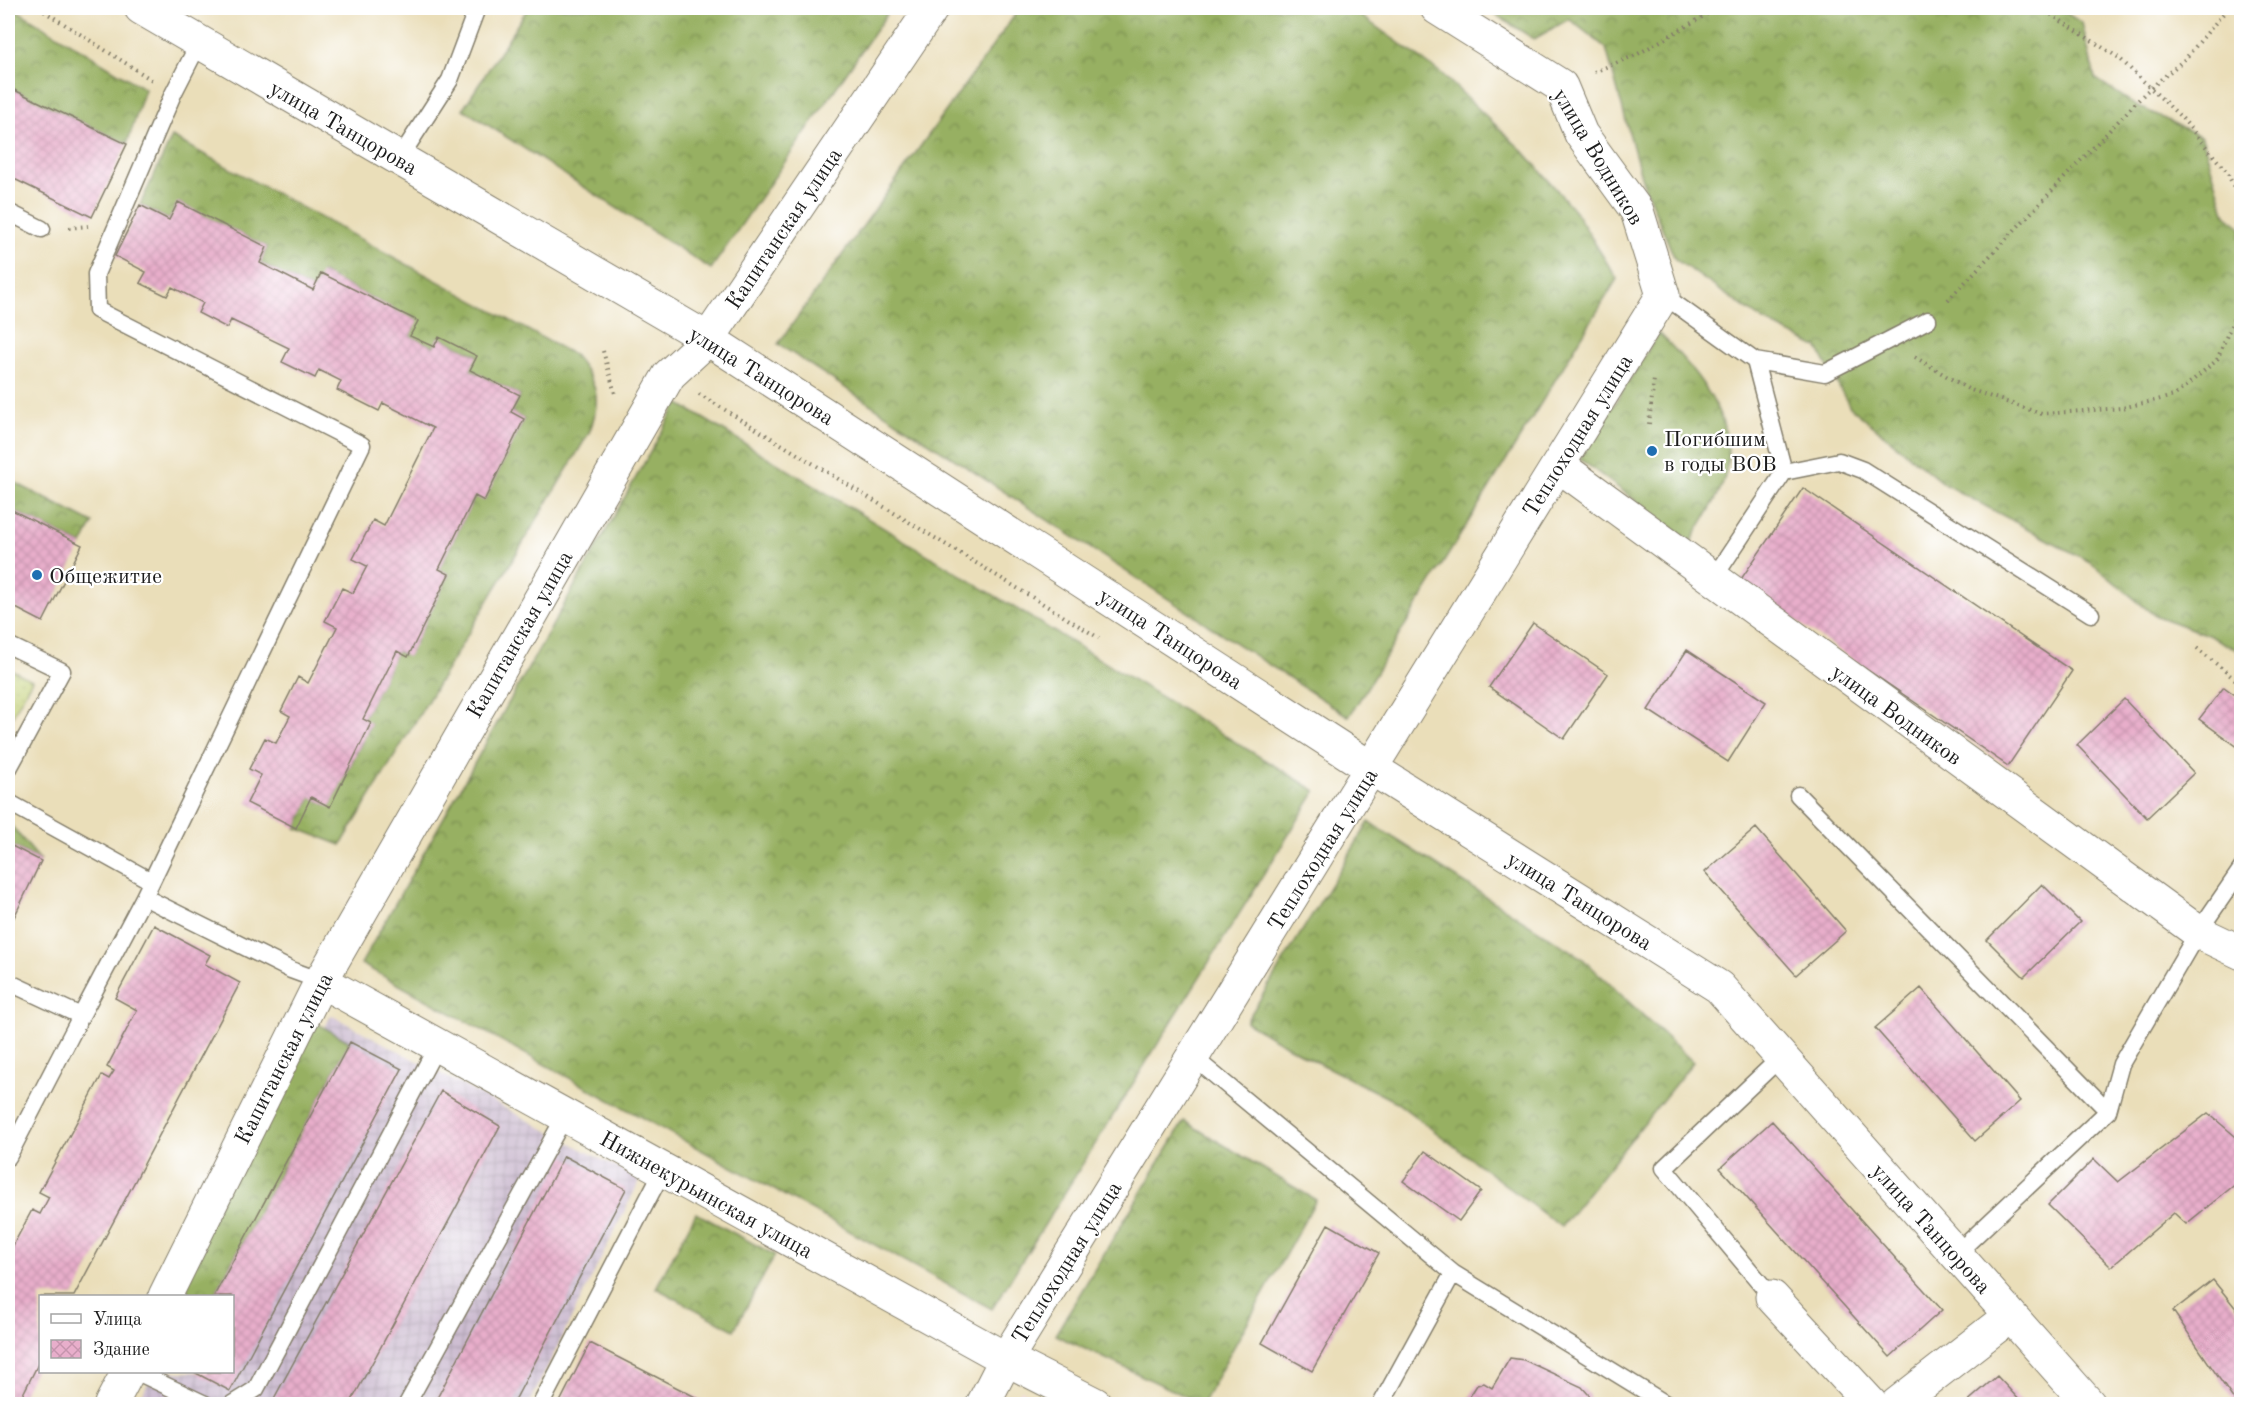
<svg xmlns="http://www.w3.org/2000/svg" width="2249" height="1412" viewBox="0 0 2249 1412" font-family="'Old Standard TT',serif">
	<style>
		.built { fill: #f0d0e5 }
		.industrial { fill: url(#industrial-grid) }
		.grass { fill: url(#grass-dots); stroke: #6e7446; stroke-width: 1.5 }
		.forest { fill: url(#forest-crowns); stroke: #5a663f; stroke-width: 1.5 }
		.building { fill: url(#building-cross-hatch) }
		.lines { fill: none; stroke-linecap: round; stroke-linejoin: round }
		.service-casing { stroke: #837d6a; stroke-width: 19 }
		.minor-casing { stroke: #837d6a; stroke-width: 35 }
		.path { stroke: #837d6a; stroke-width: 4; stroke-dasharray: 1.5 4.5; stroke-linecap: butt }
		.service { stroke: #fff; stroke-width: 16 }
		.minor { stroke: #fff; stroke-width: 33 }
		.poi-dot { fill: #1f6fb2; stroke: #fff; stroke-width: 2 }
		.labels { text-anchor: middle; stroke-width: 4.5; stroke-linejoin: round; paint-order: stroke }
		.street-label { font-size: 22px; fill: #1c1c1c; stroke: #fff }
		.poi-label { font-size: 22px; fill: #1c1c1c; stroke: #fff; text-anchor: start }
	</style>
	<defs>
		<pattern id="industrial-grid" width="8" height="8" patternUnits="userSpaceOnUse" patternTransform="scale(1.5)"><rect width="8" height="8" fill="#cebed2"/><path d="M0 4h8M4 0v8" fill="none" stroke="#b0a3b4"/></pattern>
		<pattern id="grass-dots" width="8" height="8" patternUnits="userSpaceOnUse" patternTransform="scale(1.5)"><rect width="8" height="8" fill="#bfcd6f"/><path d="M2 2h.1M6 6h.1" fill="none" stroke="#a4af60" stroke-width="1.8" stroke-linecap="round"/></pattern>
		<pattern id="forest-crowns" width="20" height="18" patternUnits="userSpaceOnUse" patternTransform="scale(1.5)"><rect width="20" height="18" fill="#97b062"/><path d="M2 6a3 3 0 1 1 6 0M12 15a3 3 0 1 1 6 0" fill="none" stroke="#7a8e50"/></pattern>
		<pattern id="building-cross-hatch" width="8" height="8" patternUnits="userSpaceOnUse" patternTransform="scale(1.5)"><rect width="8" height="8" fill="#e8aecb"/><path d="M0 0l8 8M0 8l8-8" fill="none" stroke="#c695ae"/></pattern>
	</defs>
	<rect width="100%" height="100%" fill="#fff"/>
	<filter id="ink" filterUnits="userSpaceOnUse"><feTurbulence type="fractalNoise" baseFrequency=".0167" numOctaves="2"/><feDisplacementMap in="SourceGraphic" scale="12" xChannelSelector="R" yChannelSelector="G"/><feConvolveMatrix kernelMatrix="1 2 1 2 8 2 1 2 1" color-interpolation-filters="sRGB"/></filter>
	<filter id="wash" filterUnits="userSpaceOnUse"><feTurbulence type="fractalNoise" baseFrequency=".008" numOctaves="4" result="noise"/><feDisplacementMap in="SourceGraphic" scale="24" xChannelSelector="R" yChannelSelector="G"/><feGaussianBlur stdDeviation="1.35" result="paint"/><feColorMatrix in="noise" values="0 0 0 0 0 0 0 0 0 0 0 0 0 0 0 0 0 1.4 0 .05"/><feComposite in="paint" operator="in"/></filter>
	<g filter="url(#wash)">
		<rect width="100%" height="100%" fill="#eadeb9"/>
		<!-- built -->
		<path class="built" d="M 1021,1390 L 1047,1404 L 1013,1404 Z"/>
		<!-- industrial -->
		<path class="industrial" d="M 331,1015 L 640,1180 L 529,1404 L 137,1404 L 154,1372 L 232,1372 L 232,1296 L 191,1296 Z"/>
		<!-- grass -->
		<path class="grass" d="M 8,668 L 32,680 L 8,724 L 8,667 Z"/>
		<!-- forest -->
		<path class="forest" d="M 8,8 L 13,8 L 145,89 L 127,144 L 8,87 Z
			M 528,8 L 891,8 L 711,269 L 463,109 Z
			M 1020,8 L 1350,8 L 1441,73 L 1525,153 L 1575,211 L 1617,279 L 1349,717 L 778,344 Z
			M 1485,8 L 2058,8 L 2082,23 L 2095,78 L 2134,104 L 2202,137 L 2226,215 L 2241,227 L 2241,652 L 2208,635 L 2154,615 L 2090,562 L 1944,484 L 1850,407 L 1817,347 L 1764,321 L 1675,259 L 1642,180 L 1606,48 L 1569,19 L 1534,39 Z
			M 172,137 L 574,355 C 598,383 602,399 589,433 L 341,845 L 296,828 L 311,797 L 330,806 L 371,724 L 363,719 L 397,651 L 408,656 L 449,574 L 439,569 L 475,496 L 484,500 L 524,419 L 511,412 L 520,395 L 470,370 L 477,355 L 439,337 L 434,347 L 410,336 L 417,321 L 322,273 L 313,290 L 260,263 L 267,247 L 179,203 L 169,220 L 140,205 Z
			M 1659,333 C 1696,370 1740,421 1725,476 C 1719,498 1702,521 1691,542 L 1580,459 Z
			M 678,403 L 1316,791 L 992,1309 L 361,964 Z
			M 8,479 L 93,523 L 82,545 L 8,508 Z
			M 8,822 L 41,861 L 8,844 Z
			M 1369,822 L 1582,958 L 1693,1062 L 1561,1227 L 1396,1102 L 1305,1056 L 1246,1022 Z
			M 311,1020 L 350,1042 L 214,1296 L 173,1296 Z
			M 1184,1121 L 1316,1200 L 1202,1404 L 1055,1335 Z
			M 696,1213 L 775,1255 L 734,1330 L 656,1288 Z"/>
		<g id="blocks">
			<!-- building -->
			<path class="building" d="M 8,87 L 127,144 L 92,217 L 8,176 Z
				M 178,202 L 267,247 L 260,263 L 313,290 L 321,273 L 418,321 L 410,336 L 434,347 L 439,337 L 477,356 L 470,370 L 520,395 L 511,412 L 524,419 L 484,501 L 475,496 L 439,569 L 449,574 L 408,657 L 397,651 L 363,719 L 371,723 L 330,807 L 311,797 L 296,828 L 247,803 L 261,775 L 249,769 L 265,738 L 276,743 L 290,716 L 281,711 L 298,677 L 308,683 L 337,627 L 325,621 L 342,588 L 353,593 L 367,566 L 353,559 L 373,520 L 384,526 L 433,428 L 383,403 L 379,411 L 337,390 L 341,381 L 319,370 L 315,378 L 282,362 L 289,348 L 231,320 L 227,328 L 198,313 L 203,303 L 172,287 L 167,296 L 140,283 L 146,272 L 115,256 L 140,205 L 169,220 Z
				M 1803,488 L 2072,671 L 2008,766 L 1739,582 Z
				M 8,508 L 82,545 L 43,622 L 8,604 Z
				M 1533,623 L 1608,674 L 1564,739 L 1489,687 Z
				M 1687,650 L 1766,702 L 1728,762 L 1648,710 Z
				M 2224,687 L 2242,700 L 2242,750 L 2199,719 Z
				M 2124,699 L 2194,773 L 2147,818 L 2077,745 Z
				M 1756,828 L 1846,931 L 1796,975 L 1705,872 Z
				M 8,844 L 41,861 L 8,930 Z
				M 2042,884 L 2080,922 L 2024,977 L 1987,940 Z
				M 154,925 L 210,955 L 205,964 L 240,983 L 74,1296 L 40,1296 L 40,1360 L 18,1404 L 8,1404 L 8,1255 L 32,1210 L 40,1214 L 49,1197 L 39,1192 L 102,1075 L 109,1079 L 114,1071 L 107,1067 L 137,1010 L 115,998 Z
				M 1921,988 L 2020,1101 L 1975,1141 L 1875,1028 Z
				M 350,1042 L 402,1069 L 230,1391 L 194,1372 L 232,1372 L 232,1296 L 214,1296 Z
				M 441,1091 L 500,1126 L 350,1404 L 271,1404 Z
				M 2208,1113 L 2242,1142 L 2242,1179 L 2186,1224 L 2174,1213 L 2111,1267 L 2048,1205 L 2094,1159 L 2118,1182 Z
				M 1772,1121 L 1942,1310 L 1890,1357 L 1720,1168 Z
				M 1425,1151 L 1481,1191 L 1459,1221 L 1403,1181 Z
				M 564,1156 L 626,1189 L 513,1404 L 434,1404 Z
				M 1328,1224 L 1379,1253 L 1312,1371 L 1262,1343 Z
				M 2213,1280 L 2242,1316 L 2242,1399 L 2236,1403 L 2173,1311 Z
				M 590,1343 L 709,1404 L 559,1404 Z
				M 1510,1358 L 1524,1360 L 1582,1387 L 1589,1395 L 1590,1404 L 1465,1404 L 1477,1385 L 1484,1383 L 1492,1388 Z
				M 1997,1376 L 2023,1404 L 1965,1404 Z"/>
		</g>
	</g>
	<g filter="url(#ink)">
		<use href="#blocks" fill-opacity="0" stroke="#837d6a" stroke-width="1.5"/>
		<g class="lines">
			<!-- service casing -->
			<g class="service-casing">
				<path id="service" d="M 399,159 L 450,80 L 477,8
					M 8,212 L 42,229
					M 1663,295 L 1755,361 L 1825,373 L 1928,320
					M 1755,361 L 1784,472
					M 1713,579 L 1784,472 L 1839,461 L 1863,470 L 2091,614
					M 8,645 L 62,671 L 8,770
					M 1798,795 L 2108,1111
					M 8,802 L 151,881
					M 144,897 L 362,445 L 97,310 L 96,274 L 173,94 L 199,43
					M 8,982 L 81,1016 L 8,1157
					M 81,1016 L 144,897 L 291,970 L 321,981
					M 1193,1057 L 1453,1273
					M 1955,1255 L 2108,1111 L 2121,1064 L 2198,932 L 2242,868
					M 1772,1297 L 1664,1168 L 1781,1057
					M 137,1372 L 205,1404
					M 232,1404 L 256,1389 L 437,1046
					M 407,1404 L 565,1116
					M 541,1404 L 663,1170
					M 1381,1404 L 1453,1273 L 1666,1404"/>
			</g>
			<!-- minor casing -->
			<g class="minor-casing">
				<path id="minor" d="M 141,8 L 708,339 L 1371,768 L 1719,987 L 2089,1404
					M 1558,465 L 2198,932 L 2242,953
					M 321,981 L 1006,1359 L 1095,1404
					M 165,1296 L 321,981 L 669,375 L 708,339 L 932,8
					M 1772,1297 L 1871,1404
					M 111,1404 L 128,1372
					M 983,1404 L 1006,1359 L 1663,295 L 1637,211 L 1581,134 L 1561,86 L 1437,8
					M 1897,1404 L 2010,1316"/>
			</g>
			<!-- path -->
			<path class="path" d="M 39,8 L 152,80
				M 2041,8 L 2119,58 L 2182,118 L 2227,172 L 2242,205
				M 1594,72 L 1636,55 L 1718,8
				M 69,228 L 88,226
				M 1948,300 L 2146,92 L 2185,59 L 2228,8
				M 603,351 L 616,397
				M 1915,357 L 1968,389 L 2042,414 L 2122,408 L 2174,396 L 2217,360 L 2242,298
				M 699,394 L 1099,638
				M 1649,424 L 1654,379
				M 2197,648 L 2242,685"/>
			<!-- service -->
			<use href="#service" class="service"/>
			<!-- minor -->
			<use href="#minor" class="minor"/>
		</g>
	</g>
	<!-- markers -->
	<g class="poi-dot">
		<circle cx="1652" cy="451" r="6"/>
		<circle cx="37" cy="575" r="6"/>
	</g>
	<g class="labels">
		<!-- street labels -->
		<g class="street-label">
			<text transform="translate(344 127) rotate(30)" y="8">улица Танцорова</text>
			<text transform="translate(1599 156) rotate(59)" y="8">улица Водников</text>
			<text transform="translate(783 228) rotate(-56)" y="8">Капитанская улица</text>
			<text transform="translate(762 375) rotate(32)" y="8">улица Танцорова</text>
			<text transform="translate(1577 435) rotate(-58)" y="8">Теплоходная улица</text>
			<text transform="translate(519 634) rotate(-60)" y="8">Капитанская улица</text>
			<text transform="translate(1171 638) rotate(33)" y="8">улица Танцорова</text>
			<text transform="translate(1897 714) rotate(36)" y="8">улица Водников</text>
			<text transform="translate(1322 849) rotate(-58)" y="8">Теплоходная улица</text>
			<text transform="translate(1580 900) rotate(32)" y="8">улица Танцорова</text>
			<text transform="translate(283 1058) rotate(-63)" y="8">Капитанская улица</text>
			<text transform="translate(707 1194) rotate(29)" y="8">Нижнекурьинская улица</text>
			<text transform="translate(1932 1228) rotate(48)" y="8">улица Танцорова</text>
			<text transform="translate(1066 1262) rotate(-58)" y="8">Теплоходная улица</text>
		</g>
		<!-- poi labels -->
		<g class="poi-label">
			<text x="1664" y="446">Погибшим<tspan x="1664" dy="25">в годы ВОВ</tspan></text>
			<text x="49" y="583">Общежитие</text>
		</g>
	</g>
	<!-- margin -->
	<rect width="2249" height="1412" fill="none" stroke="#fff" stroke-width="30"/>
	<!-- legend -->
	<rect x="39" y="1295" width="195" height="78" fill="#ffffff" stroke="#a4a4a4" stroke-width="1.5"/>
	<rect x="51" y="1314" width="30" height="9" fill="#ffffff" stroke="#a4a4a4" stroke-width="1.5"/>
	<text x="93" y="1325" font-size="18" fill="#1c1c1c">Улица</text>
	<rect x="51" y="1340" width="30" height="18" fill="url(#building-cross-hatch)" stroke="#a4a4a4" stroke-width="1.5"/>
	<text x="93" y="1355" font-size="18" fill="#1c1c1c">Здание</text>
</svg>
